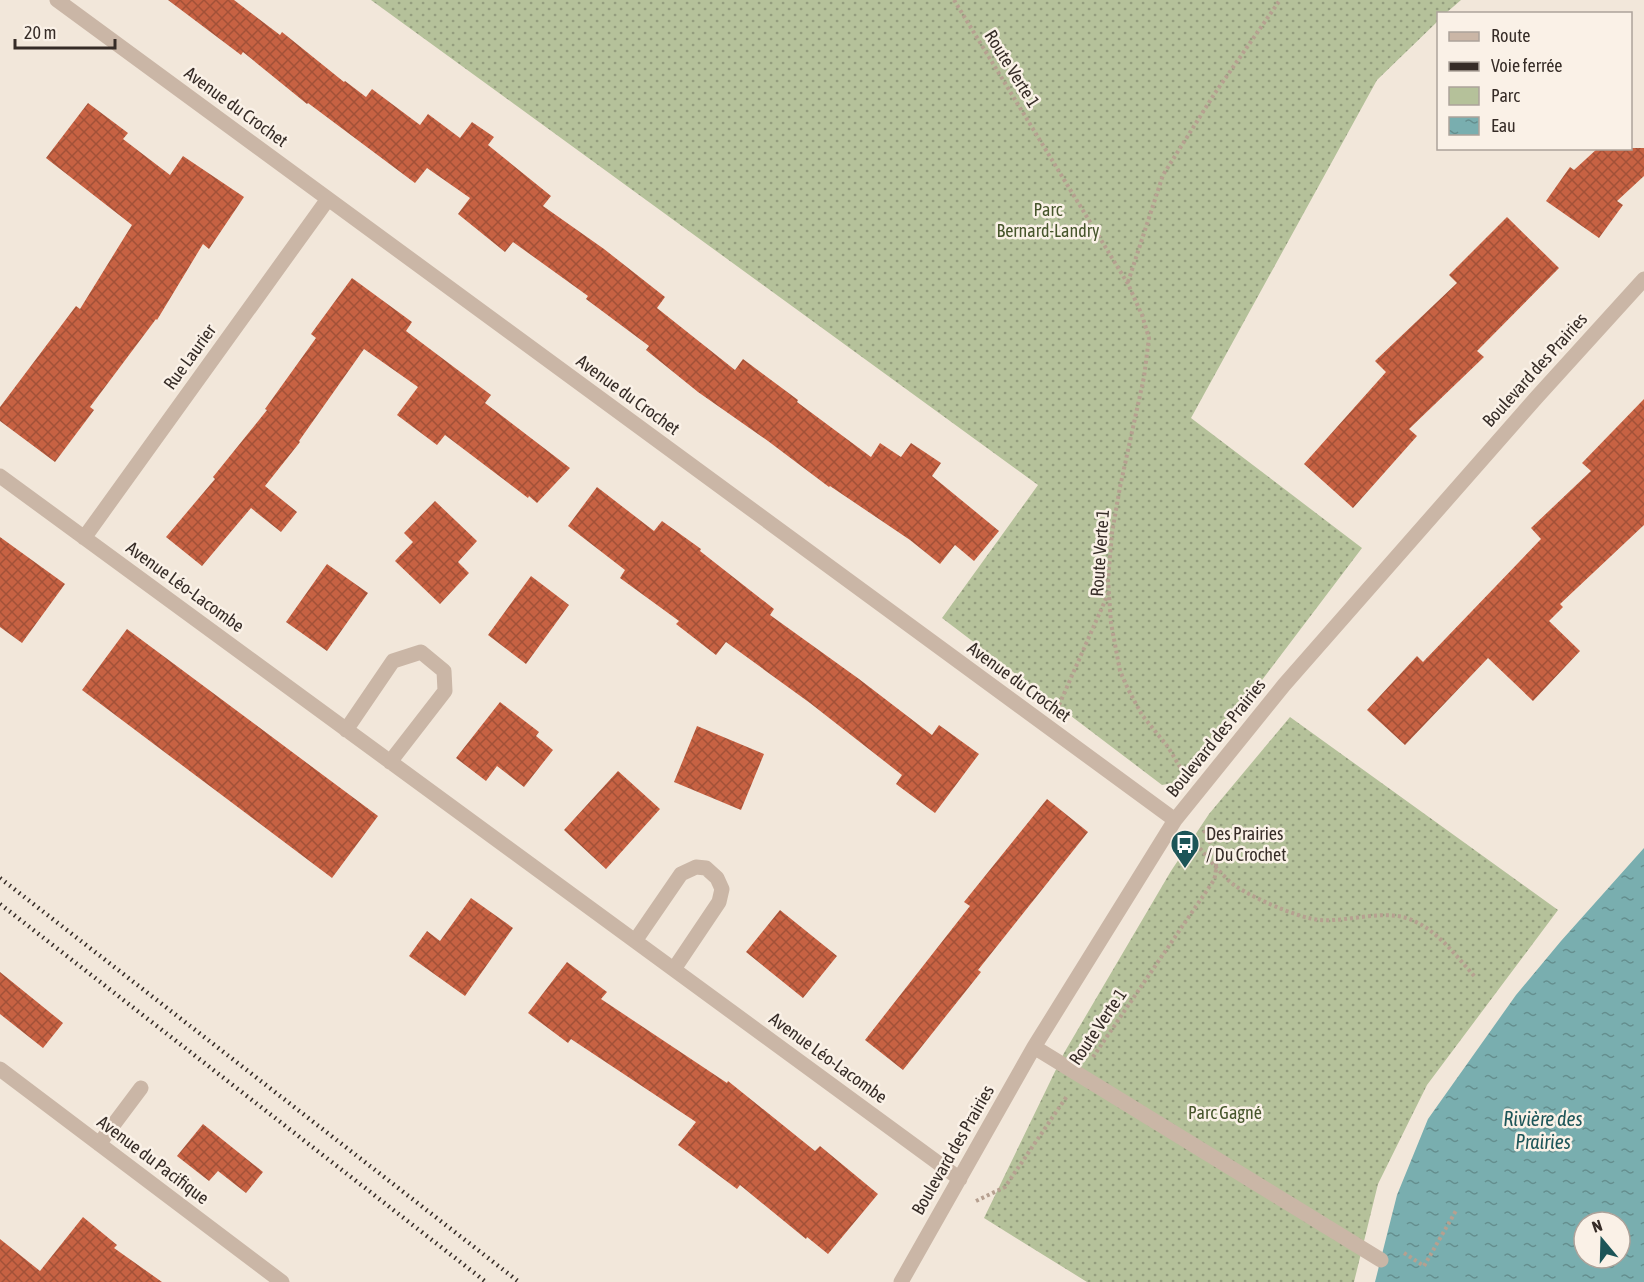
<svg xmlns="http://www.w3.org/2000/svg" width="1644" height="1282" viewBox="0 0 1644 1282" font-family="'Asap Condensed',sans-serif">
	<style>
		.green { fill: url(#green-dots) }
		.water { fill: url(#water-ripples); fill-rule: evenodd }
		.building { fill: url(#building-cross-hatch) }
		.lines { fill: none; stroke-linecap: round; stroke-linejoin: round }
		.path { stroke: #b6a090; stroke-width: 4; stroke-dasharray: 3 3; stroke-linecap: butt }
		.minor { stroke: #cab6a6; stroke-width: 15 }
		.rail { stroke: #362c27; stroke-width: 4.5; stroke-dasharray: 1.5 4.5; stroke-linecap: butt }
		.labels { text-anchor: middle; stroke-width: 5; stroke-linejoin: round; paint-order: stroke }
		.street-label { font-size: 18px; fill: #362c27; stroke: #faf1e7 }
		.park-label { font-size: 18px; fill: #46552b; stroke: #faf1e7 }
		.poi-label { font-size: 18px; fill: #362c27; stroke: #faf1e7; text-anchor: start }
		.water-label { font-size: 20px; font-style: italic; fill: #1c5558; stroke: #faf1e7 }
	</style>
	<defs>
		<pattern id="green-dots" width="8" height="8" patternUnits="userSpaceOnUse" patternTransform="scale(1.5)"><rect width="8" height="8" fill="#b5c19a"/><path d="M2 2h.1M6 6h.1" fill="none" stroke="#949d7e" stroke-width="1.8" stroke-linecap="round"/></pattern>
		<pattern id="water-ripples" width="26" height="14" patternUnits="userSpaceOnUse" patternTransform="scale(1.5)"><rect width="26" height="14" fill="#79aeaf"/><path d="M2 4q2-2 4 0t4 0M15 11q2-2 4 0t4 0" fill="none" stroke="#648e8e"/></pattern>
		<pattern id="building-cross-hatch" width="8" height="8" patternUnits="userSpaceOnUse" patternTransform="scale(1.5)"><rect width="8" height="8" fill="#c76243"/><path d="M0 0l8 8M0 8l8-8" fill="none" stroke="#a25138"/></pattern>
	</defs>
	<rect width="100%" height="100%" fill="#f2e7da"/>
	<!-- green -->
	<path class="green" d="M 371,0 L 1461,0 L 1446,13 L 1438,14 L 1438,21 L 1377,80 L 1191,418 L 1362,548 L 1256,688 L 1179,782 L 1162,785 L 942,618 L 1038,485 Z
		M 1290,717 L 1558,910 L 1427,1085 L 1378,1184 L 1354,1282 L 1087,1282 L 984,1218 L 1064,1053 L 1171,871 L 1209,814 Z"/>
	<!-- water -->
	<path class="water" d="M 1644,848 L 1644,1282 L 1375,1282 L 1397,1195 L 1428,1119 L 1516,995 L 1561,941 ZM 1584,1222 L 1620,1222 L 1620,1258 L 1584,1258 Z"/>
	<!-- building -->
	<path class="building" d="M 168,0 L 234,0 L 280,35 L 282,32 L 344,82 L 345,81 L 366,97 L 372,89 L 420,125 L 428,114 L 460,138 L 472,122 L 494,137 L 488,145 L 551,196 L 543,206 L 604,249 L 665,297 L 657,308 L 735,370 L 743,359 L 798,400 L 797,402 L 871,457 L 880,443 L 901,457 L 911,443 L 941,463 L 932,476 L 999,531 L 974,561 L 955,545 L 940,564 L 910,540 L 830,486 L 829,487 L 768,441 L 698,392 L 646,350 L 649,346 L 586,299 L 588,296 L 513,242 L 505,252 L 458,214 L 470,198 L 427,168 L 415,183 L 308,103 L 307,104 L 243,52 L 241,55 Z
		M 88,103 L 128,133 L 123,139 L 170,175 L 183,156 L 244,197 L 209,249 L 203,244 L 157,320 L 156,319 L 90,407 L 94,410 L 55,462 L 0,421 L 0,407 L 76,306 L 80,309 L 132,225 L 46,158 Z
		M 1598,148 L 1644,148 L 1644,176 L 1617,201 L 1623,205 L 1599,238 L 1546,201 L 1570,167 L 1574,170 Z
		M 1507,217 L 1559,268 L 1477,351 L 1484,357 L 1409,429 L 1417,436 L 1353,508 L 1304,464 L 1386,372 L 1375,361 L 1457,283 L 1449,275 Z
		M 352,278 L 412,322 L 406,331 L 491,395 L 485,403 L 570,468 L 537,503 L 529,496 L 528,498 L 445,435 L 437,445 L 397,415 L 418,387 L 364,349 L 299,441 L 300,442 L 265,486 L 297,512 L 281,532 L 251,508 L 202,566 L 166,537 L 215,479 L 213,477 L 267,410 L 265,409 L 316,338 L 311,334 Z
		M 1644,399 L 1644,525 L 1560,604 L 1563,607 L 1549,621 L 1580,651 L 1533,701 L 1488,658 L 1405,745 L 1367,710 L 1417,656 L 1423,662 L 1541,539 L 1531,528 L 1591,471 L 1582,463 Z
		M 597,487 L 654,531 L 662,521 L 701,549 L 700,551 L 774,609 L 770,615 L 859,679 L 932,735 L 939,725 L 979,754 L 935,813 L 896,784 L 902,775 L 810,703 L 726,642 L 716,655 L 676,624 L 679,621 L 620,578 L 625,570 L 568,526 Z
		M 435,501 L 477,541 L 458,562 L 469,573 L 440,604 L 395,561 L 413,542 L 404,533 Z
		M 0,537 L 65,584 L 22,643 L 0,627 Z
		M 327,564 L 368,593 L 327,651 L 286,622 Z
		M 531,576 L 569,605 L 526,664 L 488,635 Z
		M 127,629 L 378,816 L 332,878 L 82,690 Z
		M 500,702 L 539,732 L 536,736 L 553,750 L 524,787 L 497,766 L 486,781 L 456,758 Z
		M 697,726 L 764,754 L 741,810 L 674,782 Z
		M 618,771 L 660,809 L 606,869 L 564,830 Z
		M 1047,799 L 1088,832 L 978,970 L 981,972 L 903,1070 L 865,1040 L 970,906 L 964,902 Z
		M 471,898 L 513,928 L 465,996 L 409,956 L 427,931 L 440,941 Z
		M 780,910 L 837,956 L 803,998 L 746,952 Z
		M 567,962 L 607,992 L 601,999 L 727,1083 L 728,1081 L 815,1151 L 820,1146 L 878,1194 L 828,1254 L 807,1237 L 806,1239 L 740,1185 L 737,1189 L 678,1145 L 696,1122 L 571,1039 L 568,1043 L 528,1013 Z
		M 0,972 L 63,1023 L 43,1048 L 0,1014 Z
		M 203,1124 L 263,1172 L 246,1193 L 218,1171 L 209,1181 L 177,1156 Z
		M 83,1217 L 117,1245 L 114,1248 L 162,1282 L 0,1282 L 0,1239 L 40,1271 Z"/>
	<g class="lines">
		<!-- path -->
		<path class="path" d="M 954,0 L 1128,284 L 1142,315 L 1149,338 L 1144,377 L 1120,487 L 1112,533 L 1108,580 L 1111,623 L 1120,671 L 1128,689 L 1142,715 L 1168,747 L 1183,772
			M 1128,282 L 1163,175 L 1215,93 L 1280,0
			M 1059,705 L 1108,594
			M 1192,839 C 1204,853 1215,867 1228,880 C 1242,894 1300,919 1320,920 C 1346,922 1376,911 1403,917 C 1434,925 1455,955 1476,978
			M 1093,1057 L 1214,880 C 1220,859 1212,845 1202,827
			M 976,1201 L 1005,1187 L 1067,1096
			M 1404,1253 L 1424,1266 L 1457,1209"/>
		<!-- minor -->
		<path class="minor" d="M 57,0 L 1175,820
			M 0,476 L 960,1179
			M 84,538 L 328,199
			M 346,730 L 393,661 L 421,652 L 444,671 L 445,691 L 390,762
			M 635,941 L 681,874 L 696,867 L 706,868 L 717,878 L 722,889 L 719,902 L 674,969
			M 1034,1047 L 1381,1260
			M 0,1069 L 282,1282
			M 99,1144 L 141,1088
			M 901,1282 L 1034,1047 L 1175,820 L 1284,685 L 1536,398 L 1644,279"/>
		<!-- rail -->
		<path class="rail" d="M 0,878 L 519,1282
			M 0,904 L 486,1282"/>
	</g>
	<!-- icons -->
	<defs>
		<g id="bus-pin" transform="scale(1.5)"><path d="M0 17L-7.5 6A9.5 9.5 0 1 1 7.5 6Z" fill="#1c5558" stroke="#faf1e7"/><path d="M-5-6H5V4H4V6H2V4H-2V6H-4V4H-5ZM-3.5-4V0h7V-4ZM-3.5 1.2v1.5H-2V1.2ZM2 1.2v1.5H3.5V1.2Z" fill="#fff"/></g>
	</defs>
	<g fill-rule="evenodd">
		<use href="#bus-pin" x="1185" y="844"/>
	</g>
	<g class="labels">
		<!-- street labels -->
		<g class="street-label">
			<text transform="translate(1012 69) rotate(58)" y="6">Route Verte 1</text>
			<text transform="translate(236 107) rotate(36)" y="6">Avenue du Crochet</text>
			<text transform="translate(190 357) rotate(-54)" y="6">Rue Laurier</text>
			<text transform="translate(1535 370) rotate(-48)" y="6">Boulevard des Prairies</text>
			<text transform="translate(628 395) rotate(36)" y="6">Avenue du Crochet</text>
			<text transform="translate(1100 553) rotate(-86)" y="6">Route Verte 1</text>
			<text transform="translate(185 587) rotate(36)" y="6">Avenue Léo-Lacombe</text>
			<text transform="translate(1019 682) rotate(36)" y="6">Avenue du Crochet</text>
			<text transform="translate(1216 738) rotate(-51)" y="6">Boulevard des Prairies</text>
			<text transform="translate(1098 1027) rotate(-56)" y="6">Route Verte 1</text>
			<text transform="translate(828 1058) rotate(36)" y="6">Avenue Léo-Lacombe</text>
			<text transform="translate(953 1150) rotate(-60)" y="6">Boulevard des Prairies</text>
			<text transform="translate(153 1160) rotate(37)" y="6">Avenue du Pacifique</text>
		</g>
		<!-- park labels -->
		<g class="park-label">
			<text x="1048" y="216">Parc<tspan x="1048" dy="21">Bernard-Landry</tspan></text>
			<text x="1225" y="1119">Parc Gagné</text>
		</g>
		<!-- poi labels -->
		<g class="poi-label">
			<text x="1206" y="840">Des Prairies<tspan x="1206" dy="21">/ Du Crochet</tspan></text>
		</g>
		<!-- water labels -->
		<g class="water-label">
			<text x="1543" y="1126">Rivière des<tspan x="1543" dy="23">Prairies</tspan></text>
		</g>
	</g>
	<!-- legend -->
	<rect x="1437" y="12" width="195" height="138" fill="#faf1e7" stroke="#aca29a" stroke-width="1.5"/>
	<rect x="1449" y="32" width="30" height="9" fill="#cab6a6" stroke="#aca29a" stroke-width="1.5"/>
	<text x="1491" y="42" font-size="18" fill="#362c27">Route</text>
	<rect x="1449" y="62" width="30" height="9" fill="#362c27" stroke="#aca29a" stroke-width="1.5"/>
	<text x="1491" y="72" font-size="18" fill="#362c27">Voie ferrée</text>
	<rect x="1449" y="87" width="30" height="18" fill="#b5c19a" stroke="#aca29a" stroke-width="1.5"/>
	<text x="1491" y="102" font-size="18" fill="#362c27">Parc</text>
	<rect x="1449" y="117" width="30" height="18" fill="url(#water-ripples)" stroke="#aca29a" stroke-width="1.5"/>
	<text x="1491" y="132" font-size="18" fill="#362c27">Eau</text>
	<!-- north arrow -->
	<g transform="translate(1602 1240) rotate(341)"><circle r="28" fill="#faf1e7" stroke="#aca29a" stroke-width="1.5"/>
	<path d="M0-4.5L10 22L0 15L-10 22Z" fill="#1c5558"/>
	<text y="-9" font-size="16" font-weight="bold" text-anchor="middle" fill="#362c27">N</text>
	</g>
	<!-- scale -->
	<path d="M15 39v9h100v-9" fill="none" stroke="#362c27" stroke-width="3"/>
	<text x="24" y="39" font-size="18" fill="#362c27" stroke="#faf1e7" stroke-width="4.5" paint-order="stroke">20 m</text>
</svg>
